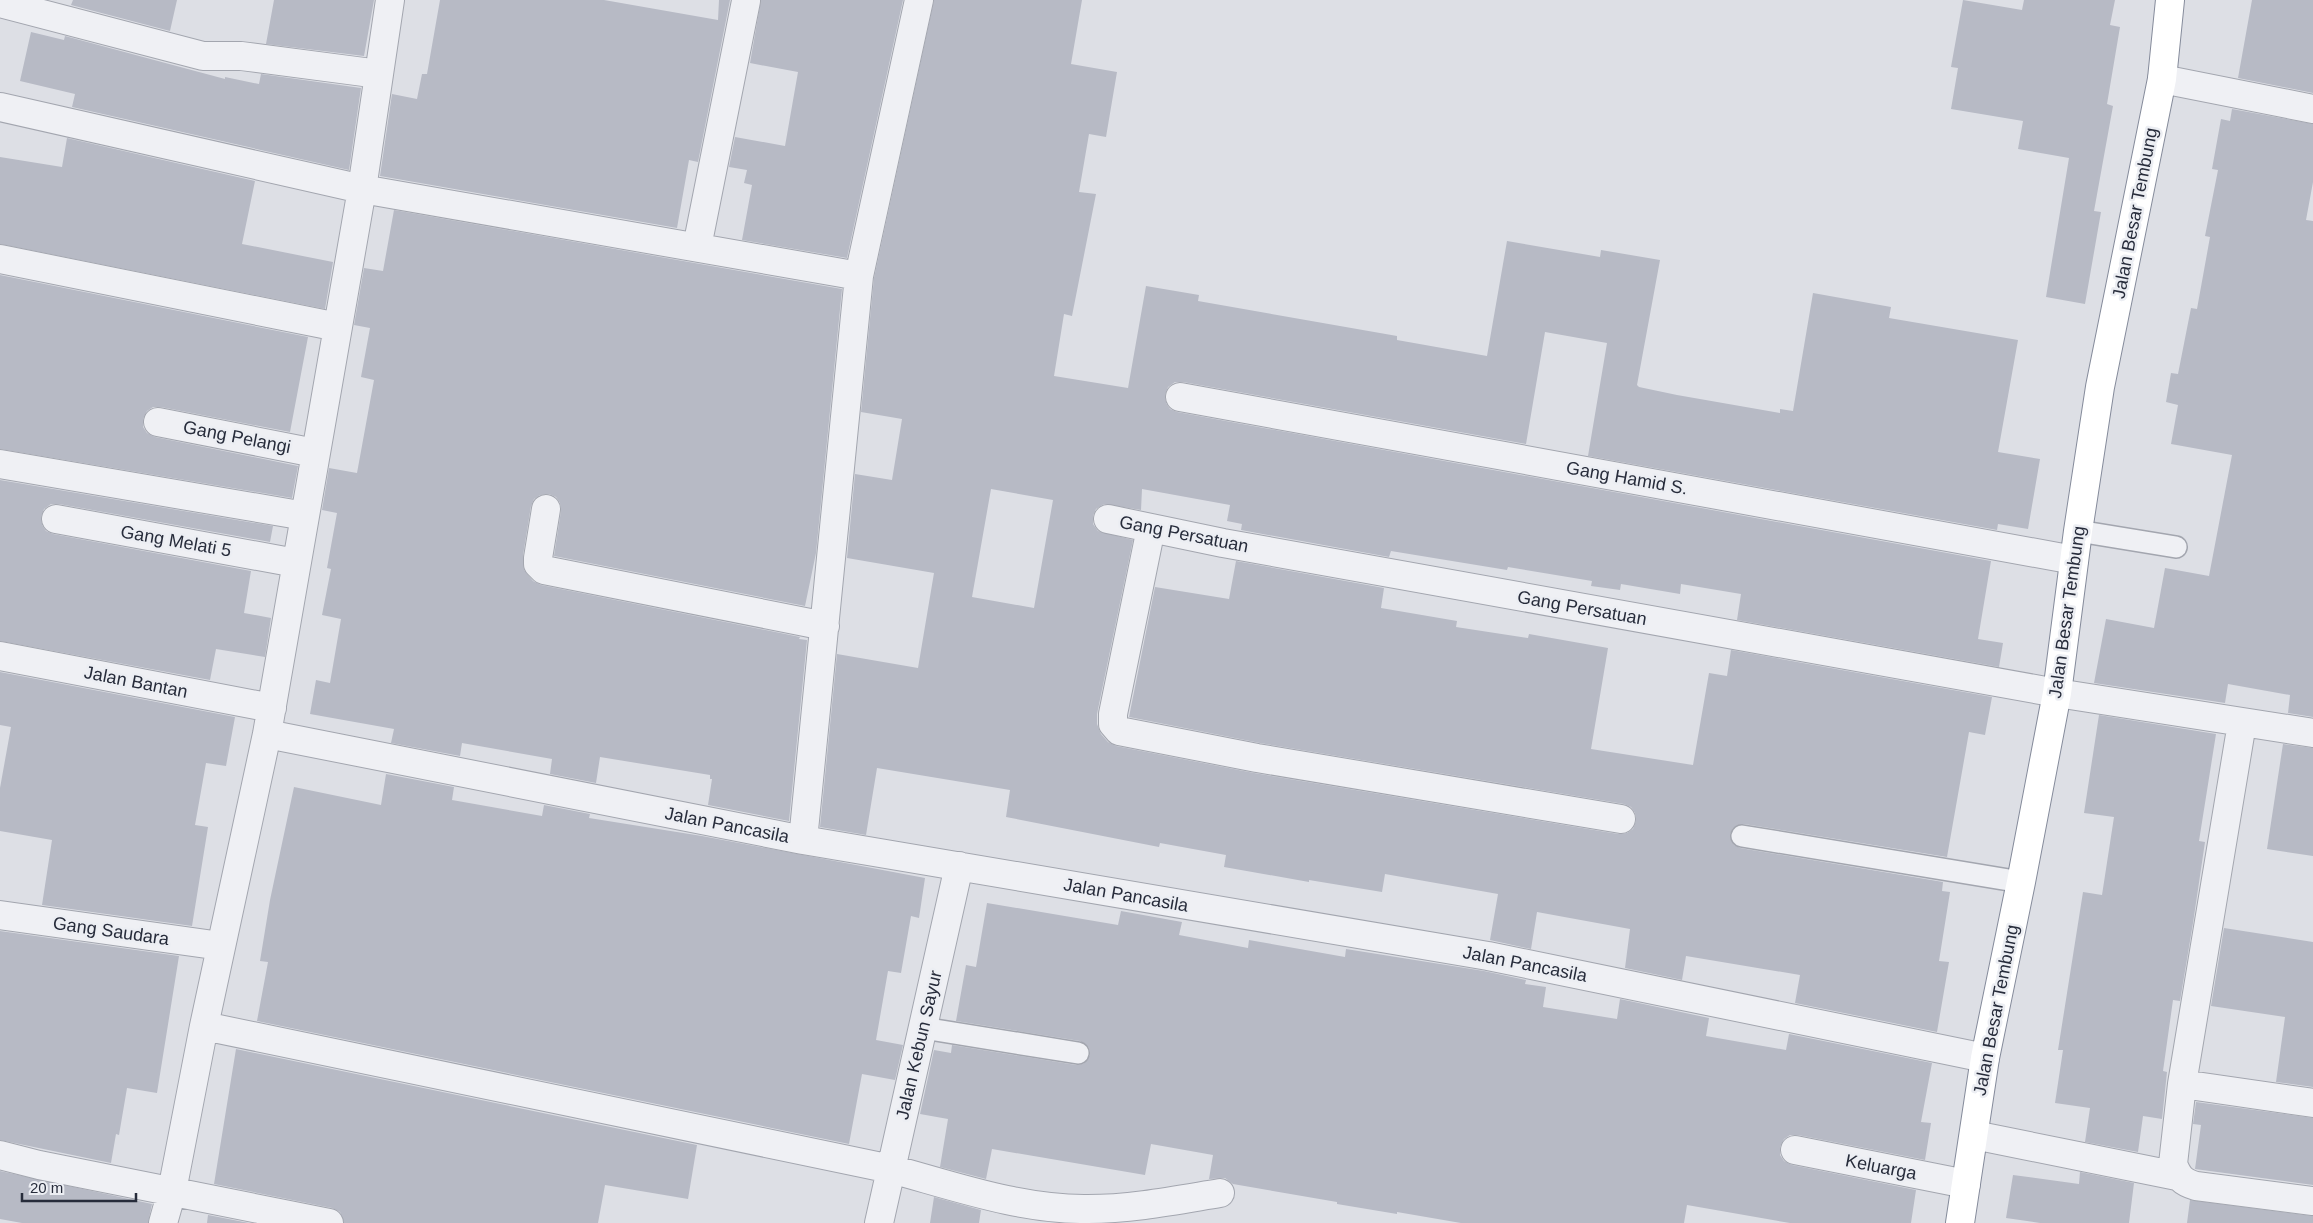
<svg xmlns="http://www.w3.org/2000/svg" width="2313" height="1223" viewBox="0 0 2313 1223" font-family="Helvetica,sans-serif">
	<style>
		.building { fill: #b7bac5; fill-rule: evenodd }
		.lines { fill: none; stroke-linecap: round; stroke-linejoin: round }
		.lane-casing { stroke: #a3a6af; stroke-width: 24 }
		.street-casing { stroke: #a3a6af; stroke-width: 30 }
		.highway-casing { stroke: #858b9b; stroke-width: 30 }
		.lane { stroke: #eff0f4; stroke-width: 21 }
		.street { stroke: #eff0f4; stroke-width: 28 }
		.highway { stroke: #fff; stroke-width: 28 }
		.labels { text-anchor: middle; stroke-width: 5; stroke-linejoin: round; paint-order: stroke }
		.street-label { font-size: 18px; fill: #272c3b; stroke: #eceef3 }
	</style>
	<rect width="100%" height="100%" fill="#dddfe5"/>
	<!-- building -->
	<path class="building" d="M 73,0 L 177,0 L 170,31 L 71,5 Z
		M 274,0 L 374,0 L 364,56 L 266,44 Z
		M 440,0 L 604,0 L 718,20 L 719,0 L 730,0 L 698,162 L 689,160 L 677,228 L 380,176 L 392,94 L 417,99 L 422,74 L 427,74 Z
		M 761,0 L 903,0 L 847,258 L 742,240 L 752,185 L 744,183 L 747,170 L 729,167 L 735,137 L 785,146 L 798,72 L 750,63 Z
		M 934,0 L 1082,0 L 1071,64 L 1117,72 L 1106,137 L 1089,134 L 1079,192 L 1096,194 L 1072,316 L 1064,314 L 1054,376 L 1128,388 L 1146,286 L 1199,295 L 1198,301 L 1397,336 L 1397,340 L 1487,356 L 1507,241 L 1600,257 L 1601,250 L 1660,260 L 1637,385 L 1639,387 L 1677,395 L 1780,413 L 1780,409 L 1793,411 L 1813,293 L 1891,307 L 1889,318 L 2018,340 L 1998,452 L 2040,459 L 2028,529 L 1998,524 L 1997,530 L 1588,456 L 1607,343 L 1545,332 L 1526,444 L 1183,382 L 1175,382 L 1168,387 L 1165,395 L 1166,403 L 1170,409 L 1177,412 L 1991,561 L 1978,639 L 2003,643 L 1999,667 L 1737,620 L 1741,594 L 1681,584 L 1680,594 L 1621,584 L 1620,590 L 1591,586 L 1592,581 L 1508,567 L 1507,570 L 1391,551 L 1389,557 L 1241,530 L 1242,524 L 1227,521 L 1230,505 L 1142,489 L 1141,510 L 1104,504 L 1096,509 L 1093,516 L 1093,524 L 1098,531 L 1133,540 L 1097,714 L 1097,724 L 1101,734 L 1108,742 L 1116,746 L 1254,773 L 1618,834 L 1627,833 L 1633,829 L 1636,821 L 1635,813 L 1631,807 L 1624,804 L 1260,743 L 1129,717 L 1155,587 L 1229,599 L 1236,561 L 1384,588 L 1381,608 L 1457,621 L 1456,627 L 1528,638 L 1529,634 L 1608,648 L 1591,749 L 1693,765 L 1709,673 L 1727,676 L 1731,650 L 1992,697 L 1985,735 L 1969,732 L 1947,857 L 1744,824 L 1733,828 L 1730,834 L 1734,845 L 1740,848 L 1943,882 L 1942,891 L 1950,892 L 1939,961 L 1949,962 L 1937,1032 L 1795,1003 L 1800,975 L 1686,956 L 1682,980 L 1625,968 L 1630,929 L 1537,912 L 1531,949 L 1490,940 L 1498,894 L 1385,874 L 1382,892 L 1309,880 L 1309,882 L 1224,867 L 1226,855 L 1160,843 L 1159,847 L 1006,817 L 1010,790 L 877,768 L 866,835 L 820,827 L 837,654 L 918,668 L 934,573 L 847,558 L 855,474 L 892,480 L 902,419 L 861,412 L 874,278 ZM 991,489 L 1053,500 L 1034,608 L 972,597 Z
		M 1963,0 L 2022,10 L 2024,0 L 2115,0 L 2110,25 L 2120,27 L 2107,104 L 2113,106 L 2094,211 L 2101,212 L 2085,304 L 2046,297 L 2069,158 L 2018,149 L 2023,121 L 1951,109 L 1958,68 L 1951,67 Z
		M 2252,0 L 2313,0 L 2313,93 L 2238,78 Z
		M 31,32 L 64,40 L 65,36 L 225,79 L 225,77 L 259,84 L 261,74 L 361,88 L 349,170 L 72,107 L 75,94 L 20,81 Z
		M 2232,109 L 2313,124 L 2313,182 L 2306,220 L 2313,221 L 2313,717 L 2288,713 L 2290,695 L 2228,684 L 2225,703 L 2094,683 L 2106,619 L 2154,628 L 2165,568 L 2209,576 L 2232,455 L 2171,444 L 2178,405 L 2166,402 L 2171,373 L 2178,374 L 2191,308 L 2197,309 L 2210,237 L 2205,236 L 2218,170 L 2212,169 L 2221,119 L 2230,121 Z
		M 67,138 L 255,181 L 242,244 L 333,262 L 325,309 L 0,244 L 0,157 L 62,167 Z
		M 394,210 L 842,289 L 816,553 L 805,606 L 554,556 L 561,511 L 560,503 L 556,497 L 549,494 L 540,495 L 534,499 L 531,506 L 523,555 L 524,570 L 533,581 L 541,585 L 800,637 L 799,639 L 807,640 L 789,821 L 708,805 L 712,779 L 710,779 L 710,775 L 600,757 L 596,783 L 550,774 L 552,759 L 462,743 L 460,756 L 391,743 L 394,729 L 310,714 L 316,680 L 330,683 L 341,619 L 322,615 L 331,569 L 327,568 L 337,513 L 322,510 L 329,468 L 357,473 L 374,380 L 361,377 L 370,328 L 354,325 L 364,268 L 383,271 Z
		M 0,275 L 308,337 L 290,432 L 161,407 L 153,407 L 147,411 L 143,419 L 143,427 L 147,433 L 155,437 L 298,466 L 292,498 L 0,449 Z
		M 0,480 L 273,526 L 270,542 L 59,504 L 51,504 L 44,509 L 41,517 L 42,525 L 46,531 L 53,534 L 251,571 L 244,613 L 271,618 L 265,657 L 216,649 L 210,680 L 0,641 Z
		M 0,672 L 235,717 L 226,766 L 206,763 L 195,825 L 208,827 L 192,926 L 42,905 L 52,840 L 0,831 L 0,788 L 11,727 L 0,725 Z
		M 2099,715 L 2216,734 L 2199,841 L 2205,842 L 2193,923 L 2180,1001 L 2173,1000 L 2163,1071 L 2167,1072 L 2162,1119 L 2143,1116 L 2138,1152 L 2085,1142 L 2090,1108 L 2055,1103 L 2063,1050 L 2058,1050 L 2083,892 L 2102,895 L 2114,817 L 2084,813 Z
		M 2283,744 L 2313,748 L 2313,856 L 2267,849 Z
		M 386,774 L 454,787 L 452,800 L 542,816 L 544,805 L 590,814 L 589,818 L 702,836 L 925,878 L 919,918 L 911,916 L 901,973 L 888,971 L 876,1040 L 903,1045 L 895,1080 L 862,1074 L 849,1144 L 257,1021 L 268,962 L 260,961 L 270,900 L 294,787 L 381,805 Z
		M 987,903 L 1118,925 L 1121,911 L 1182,922 L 1179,935 L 1248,948 L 1249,940 L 1345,957 L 1346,949 L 1484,971 L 1526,980 L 1525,984 L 1546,987 L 1543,1007 L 1617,1019 L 1620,999 L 1709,1018 L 1706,1036 L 1786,1050 L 1789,1034 L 1932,1063 L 1921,1122 L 1931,1123 L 1925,1160 L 1798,1135 L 1790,1135 L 1784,1139 L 1780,1147 L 1780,1155 L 1784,1161 L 1792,1165 L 1916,1190 L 1911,1223 L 1790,1223 L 1687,1205 L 1684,1223 L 1461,1223 L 1397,1212 L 1397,1214 L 1337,1204 L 1337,1202 L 1233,1184 L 1225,1178 L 1209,1179 L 1213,1155 L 1151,1144 L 1145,1175 L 992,1149 L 986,1179 L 940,1167 L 948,1119 L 920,1114 L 934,1050 L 951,1053 L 952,1045 L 1076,1065 L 1083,1064 L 1090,1055 L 1089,1048 L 1080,1041 L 956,1021 L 966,965 L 976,967 Z
		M 2224,928 L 2313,942 L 2313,1087 L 2276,1082 L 2285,1017 L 2211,1006 Z
		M 0,931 L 179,956 L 157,1093 L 127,1088 L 119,1135 L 116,1134 L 111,1163 L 0,1140 Z
		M 236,1049 L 697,1145 L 688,1199 L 605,1185 L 598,1223 L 344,1223 L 340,1212 L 332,1208 L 214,1184 Z
		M 2196,1102 L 2313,1118 L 2313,1185 L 2195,1169 L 2201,1125 L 2193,1124 Z
		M 0,1171 L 152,1204 L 148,1223 L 22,1223 L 0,1219 Z
		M 2080,1172 L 2134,1183 L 2129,1223 L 2040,1223 L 2006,1218 L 2013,1175 L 2079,1184 Z
		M 934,1197 L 981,1210 L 979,1223 L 930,1223 Z
		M 2190,1200 L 2313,1216 L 2313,1223 L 2187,1223 Z
		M 208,1215 L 249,1223 L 207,1223 Z"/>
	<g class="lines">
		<!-- lane casing -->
		<g class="lane-casing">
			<path id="lane" d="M 2078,531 L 2176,547
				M 1742,836 L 2021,882
				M 923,1028 L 1078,1053"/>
		</g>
		<!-- street casing -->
		<g class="street-casing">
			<path id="street" d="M 0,3 L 203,56 L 241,56 L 379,74
				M 2162,79 L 2313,109
				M 0,107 L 362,189 L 859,276
				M 697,247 L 746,1
				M 0,259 L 338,327
				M 1180,397 L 2074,560
				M 158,422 L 315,453
				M 0,464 L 305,516
				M 546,509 L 538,558 L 538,564 L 544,570 L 825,626
				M 56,519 L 296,563
				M 1108,519 L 1223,543 L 2057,693 L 2313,733
				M 1151,528 L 1113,714 L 1113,724 L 1119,731 L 1257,758 L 1621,819
				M 0,656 L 272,708
				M 2242,723 L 2182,1084 L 2173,1164 C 2178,1177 2182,1182 2196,1186 L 2313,1201
				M 267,734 L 803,840 L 1488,956 L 1985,1058
				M 803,840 L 859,276 L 919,0
				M 0,915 L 221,946
				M 204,1026 L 891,1169 C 954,1186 1021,1210 1088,1209 C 1132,1209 1177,1200 1220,1193
				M 2182,1084 L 2313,1103
				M 1974,1135 L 2177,1176
				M 1795,1150 L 1966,1184
				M 0,1155 L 39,1165 L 329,1223
				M 163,1223 L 172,1191 L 204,1026 L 267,734 L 362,189 L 390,0
				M 879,1223 L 959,866"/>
		</g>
		<!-- highway casing -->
		<g class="highway-casing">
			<path id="highway" d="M 1960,1223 L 1985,1058 L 2021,882 L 2057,693 L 2078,531 L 2100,387 L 2162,79 L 2170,0"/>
		</g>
		<!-- lane -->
		<use href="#lane" class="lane"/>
		<!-- street -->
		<use href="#street" class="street"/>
		<!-- highway -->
		<use href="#highway" class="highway"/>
	</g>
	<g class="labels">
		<!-- street labels -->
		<g class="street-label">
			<text transform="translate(2135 213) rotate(-79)" y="6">Jalan Besar Tembung</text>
			<text transform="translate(237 437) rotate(11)" y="6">Gang Pelangi</text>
			<text transform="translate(1627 478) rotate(10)" y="6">Gang Hamid S.</text>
			<text transform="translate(1184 534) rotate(11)" y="6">Gang Persatuan</text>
			<text transform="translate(176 541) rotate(10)" y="6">Gang Melati 5</text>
			<text transform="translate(1582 608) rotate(10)" y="6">Gang Persatuan</text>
			<text transform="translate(2067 612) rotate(-82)" y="6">Jalan Besar Tembung</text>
			<text transform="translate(136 682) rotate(11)" y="6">Jalan Bantan</text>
			<text transform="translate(727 825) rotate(11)" y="6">Jalan Pancasila</text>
			<text transform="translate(1126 895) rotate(10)" y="6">Jalan Pancasila</text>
			<text transform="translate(111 931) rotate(8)" y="6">Gang Saudara</text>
			<text transform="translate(1525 964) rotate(11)" y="6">Jalan Pancasila</text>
			<text transform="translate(1996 1010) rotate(-79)" y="6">Jalan Besar Tembung</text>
			<text transform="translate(919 1045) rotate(-77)" y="6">Jalan Kebun Sayur</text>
			<text transform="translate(1881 1167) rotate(11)" y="6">Keluarga</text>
		</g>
	</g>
	<!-- scale -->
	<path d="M22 1193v8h114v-8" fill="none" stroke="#272c3b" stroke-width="2.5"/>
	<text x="30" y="1193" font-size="15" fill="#272c3b" stroke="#eceef3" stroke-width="4" paint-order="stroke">20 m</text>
</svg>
